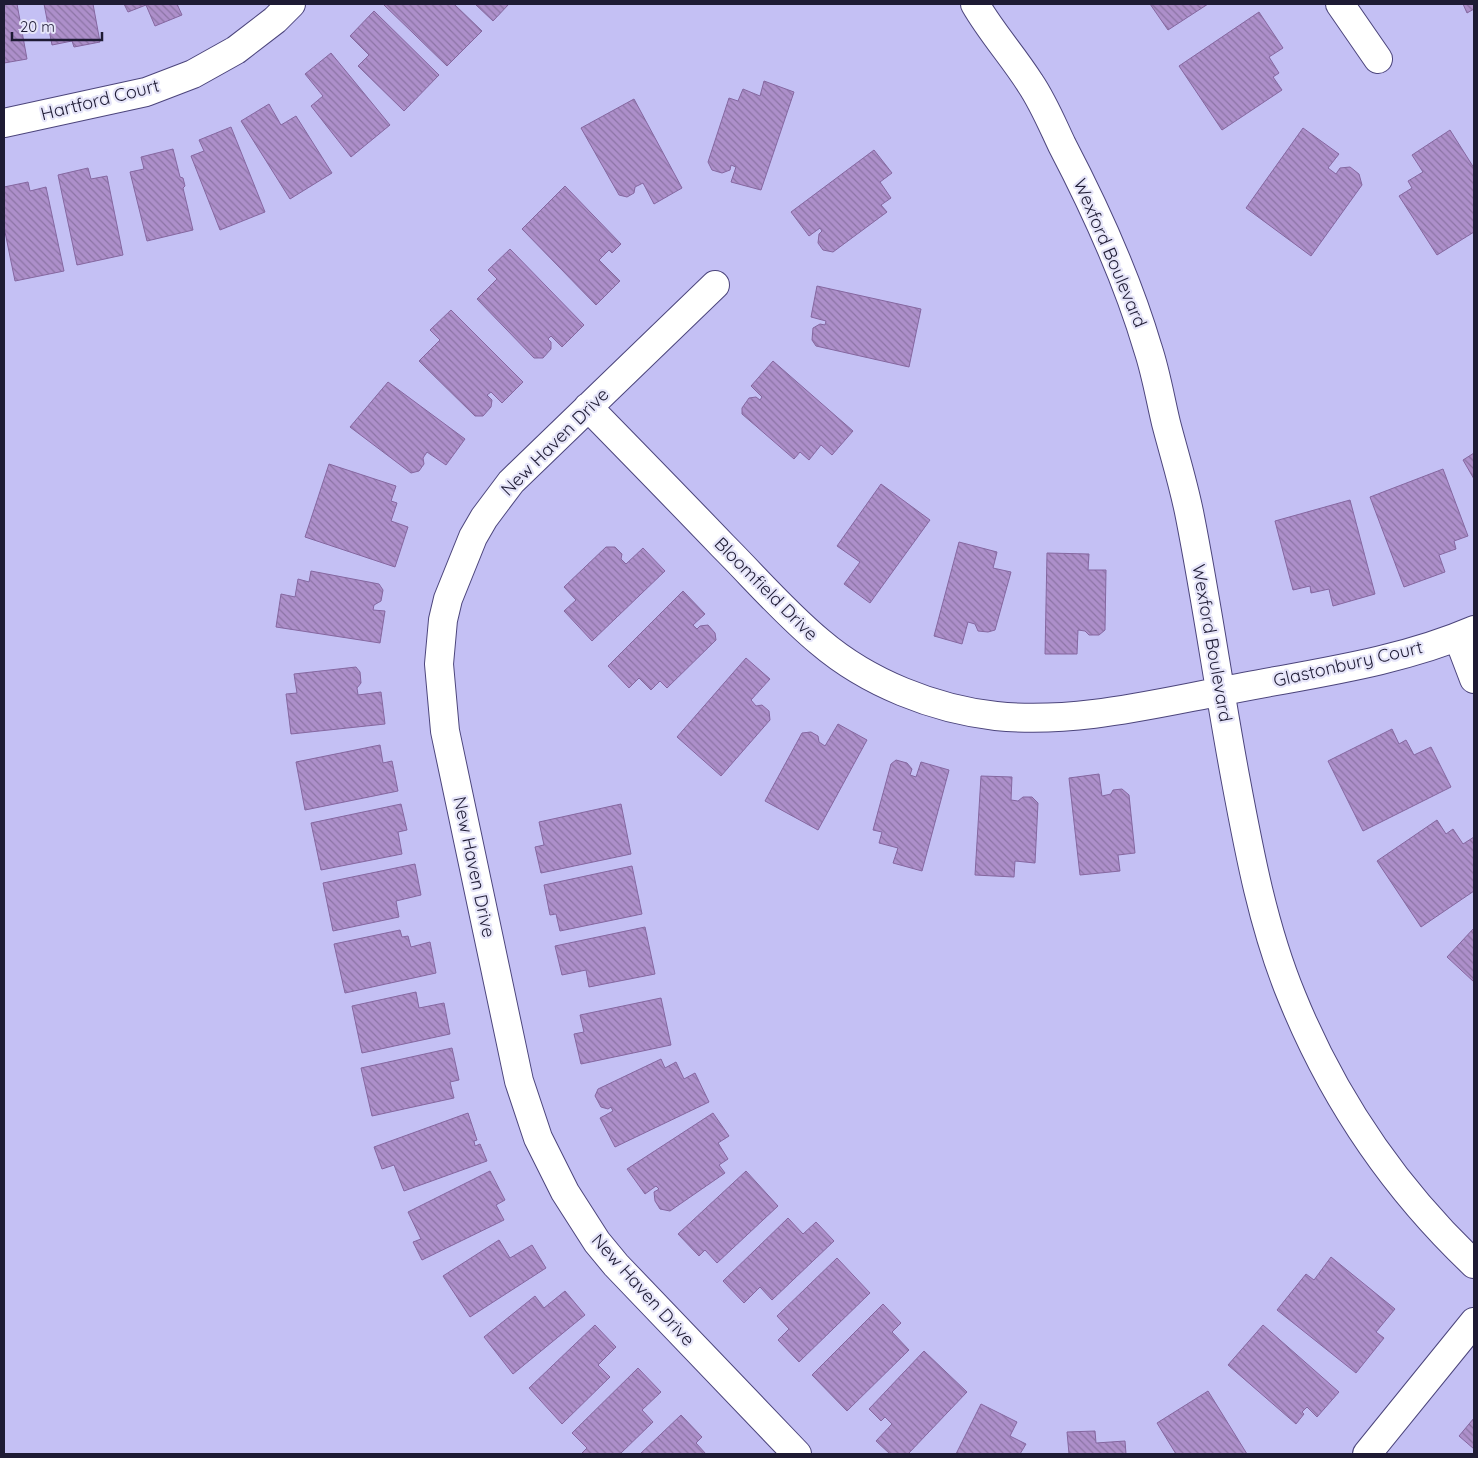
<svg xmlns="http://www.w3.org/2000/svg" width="1478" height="1458" viewBox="0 0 1478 1458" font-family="Quicksand,sans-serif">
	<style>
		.building { fill: url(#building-back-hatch); stroke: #8567a0 }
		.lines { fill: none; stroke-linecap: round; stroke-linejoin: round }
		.minor-casing { stroke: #4c457c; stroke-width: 30 }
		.minor { stroke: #fff; stroke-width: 28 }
		.labels { text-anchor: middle; stroke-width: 4.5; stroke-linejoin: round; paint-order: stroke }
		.street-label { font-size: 18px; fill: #1e1b34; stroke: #e6e5f9 }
	</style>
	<defs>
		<pattern id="building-back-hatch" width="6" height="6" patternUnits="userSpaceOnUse" patternTransform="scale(1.25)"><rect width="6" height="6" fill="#ad8fca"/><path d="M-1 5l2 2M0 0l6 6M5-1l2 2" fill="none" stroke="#8c74a5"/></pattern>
	</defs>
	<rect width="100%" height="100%" fill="#c4c0f4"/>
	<!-- building -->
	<path class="building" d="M 4,4 L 17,4 L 27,59 L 4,63 Z
		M 44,4 L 93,4 L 100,42 L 74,47 L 72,41 L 52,45 Z
		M 124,4 L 177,4 L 182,15 L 155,26 L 146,5 L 128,12 Z
		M 383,4 L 454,4 L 482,31 L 447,66 Z
		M 475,4 L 509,4 L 493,21 Z
		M 1150,4 L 1208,4 L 1168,30 Z
		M 1463,4 L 1474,4 L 1474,9 L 1467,13 Z
		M 374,11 L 439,75 L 404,111 L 358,66 L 369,55 L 350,36 Z
		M 1259,12 L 1283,48 L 1269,57 L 1279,73 L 1273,77 L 1282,90 L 1222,130 L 1179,66 Z
		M 331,53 L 390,125 L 351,157 L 311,106 L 323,96 L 305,74 Z
		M 764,81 L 794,92 L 761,190 L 731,182 L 736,167 L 731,165 L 730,170 L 722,173 L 712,170 L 708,162 L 729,98 L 738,101 L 743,89 L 760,96 Z
		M 634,99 L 682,188 L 654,204 L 643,183 L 635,187 L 634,193 L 627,197 L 619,195 L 581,128 Z
		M 269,104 L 281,125 L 296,116 L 332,173 L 290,199 L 241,121 Z
		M 231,127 L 265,212 L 220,230 L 191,156 L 204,151 L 199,140 Z
		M 1303,128 L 1339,154 L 1328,168 L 1336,174 L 1340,168 L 1350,167 L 1359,174 L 1362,185 L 1311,256 L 1246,208 Z
		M 1450,130 L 1474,168 L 1474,232 L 1437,255 L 1399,196 L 1412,188 L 1408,181 L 1423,172 L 1412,155 Z
		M 173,149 L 180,177 L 183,178 L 185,186 L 183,188 L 193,230 L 147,241 L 130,172 L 144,169 L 141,157 Z
		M 874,150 L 892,173 L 880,182 L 891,198 L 881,205 L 887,212 L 833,252 L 823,250 L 818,243 L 819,234 L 822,231 L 820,228 L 809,236 L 791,212 Z
		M 88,168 L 91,179 L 107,176 L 123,255 L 77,265 L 58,175 Z
		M 28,182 L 30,191 L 46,187 L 64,271 L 15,281 L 4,227 L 4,187 Z
		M 565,186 L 621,244 L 612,253 L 609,250 L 599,260 L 620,281 L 596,305 L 522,229 Z
		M 510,249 L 584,325 L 562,347 L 551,336 L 548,339 L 551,342 L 551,349 L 543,358 L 534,358 L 477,299 L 497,279 L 488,270 Z
		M 817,286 L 921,309 L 909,367 L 816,346 L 812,340 L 813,328 L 820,324 L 825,325 L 826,321 L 811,317 Z
		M 451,310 L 523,382 L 502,403 L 491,392 L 487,395 L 492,400 L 491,407 L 483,416 L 475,416 L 419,361 L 440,340 L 430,330 Z
		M 773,361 L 853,431 L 832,455 L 821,445 L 809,460 L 800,452 L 794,459 L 742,414 L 742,408 L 749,398 L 756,397 L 760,400 L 762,397 L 751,386 Z
		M 388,382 L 465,439 L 446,465 L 427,452 L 423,458 L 424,464 L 419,471 L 411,473 L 350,427 Z
		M 1474,453 L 1474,479 L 1463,460 Z
		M 329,464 L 396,486 L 391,501 L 397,503 L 391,521 L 408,527 L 395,567 L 305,537 Z
		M 1443,469 L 1468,536 L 1454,541 L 1456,549 L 1439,555 L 1445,572 L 1404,587 L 1370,497 Z
		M 881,484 L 930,520 L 870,603 L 844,584 L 860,562 L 837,546 Z
		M 1350,500 L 1375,594 L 1333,606 L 1329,589 L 1311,593 L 1310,586 L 1293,590 L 1275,521 Z
		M 959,542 L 997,552 L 993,568 L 1011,572 L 995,630 L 988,632 L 978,631 L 975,624 L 968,622 L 962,644 L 934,636 Z
		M 606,547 L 615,547 L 622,554 L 621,559 L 626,564 L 643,548 L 665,571 L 592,641 L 564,611 L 576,600 L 564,587 Z
		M 1047,553 L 1089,554 L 1088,570 L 1106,570 L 1105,630 L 1099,635 L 1089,635 L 1085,631 L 1078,630 L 1077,654 L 1045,654 Z
		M 311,571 L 379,584 L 383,590 L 381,601 L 374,605 L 373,610 L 385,611 L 380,643 L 276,627 L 281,594 L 295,597 L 298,579 L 309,582 Z
		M 683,591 L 705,614 L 693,625 L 697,629 L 700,626 L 708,625 L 715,633 L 716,640 L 667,688 L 660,681 L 651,690 L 639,678 L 629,688 L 608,666 Z
		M 746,658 L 770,679 L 751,700 L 756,706 L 762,705 L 769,711 L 770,720 L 721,776 L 677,737 Z
		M 356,667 L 360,672 L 361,683 L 357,688 L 358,695 L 381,692 L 385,724 L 291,734 L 286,694 L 297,693 L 294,674 Z
		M 838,724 L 867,740 L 818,830 L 765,801 L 802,733 L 811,732 L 818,736 L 819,742 L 825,746 Z
		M 1392,729 L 1399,744 L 1406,740 L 1414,755 L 1431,747 L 1451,787 L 1363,831 L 1328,761 Z
		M 380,745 L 383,763 L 392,761 L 398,791 L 305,810 L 296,762 Z
		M 896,760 L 907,763 L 912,769 L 910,775 L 916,777 L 921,762 L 949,770 L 922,871 L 893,863 L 898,848 L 879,843 L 882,832 L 873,830 L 891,764 Z
		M 1099,774 L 1102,796 L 1111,794 L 1113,790 L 1122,789 L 1129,795 L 1135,853 L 1118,855 L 1120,871 L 1080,875 L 1069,778 Z
		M 981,776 L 1012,777 L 1011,800 L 1018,801 L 1023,797 L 1032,797 L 1038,803 L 1035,863 L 1015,861 L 1014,877 L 975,875 Z
		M 401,804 L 407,830 L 398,832 L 402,854 L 321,870 L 311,823 Z
		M 621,804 L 631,854 L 541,873 L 535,847 L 544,845 L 539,822 Z
		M 1437,820 L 1446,834 L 1453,829 L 1463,844 L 1474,837 L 1474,891 L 1421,927 L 1377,861 Z
		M 415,864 L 421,895 L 396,901 L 399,917 L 333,931 L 323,883 Z
		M 632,866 L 642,914 L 560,931 L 556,914 L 550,915 L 544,885 Z
		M 645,927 L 655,974 L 589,987 L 586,970 L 562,975 L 555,946 Z
		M 1474,928 L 1474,982 L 1447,957 Z
		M 400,930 L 402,937 L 408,936 L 411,947 L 430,942 L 436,973 L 345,993 L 334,944 Z
		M 416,992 L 419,1008 L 444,1003 L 450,1034 L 362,1053 L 352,1006 Z
		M 661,998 L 671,1045 L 581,1064 L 574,1034 L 584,1032 L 580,1015 Z
		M 452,1048 L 459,1080 L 450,1082 L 454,1098 L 372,1116 L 361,1068 Z
		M 661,1059 L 665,1068 L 676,1062 L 684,1079 L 695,1073 L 709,1102 L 615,1147 L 600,1118 L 613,1111 L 611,1107 L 608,1109 L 601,1107 L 595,1096 L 598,1089 Z
		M 468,1113 L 477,1140 L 474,1141 L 475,1146 L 480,1144 L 487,1161 L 404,1191 L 394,1165 L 382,1169 L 374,1147 Z
		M 713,1113 L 729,1136 L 718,1143 L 728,1159 L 719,1165 L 725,1173 L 670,1211 L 660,1209 L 655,1201 L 654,1192 L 659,1189 L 656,1186 L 645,1194 L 627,1169 Z
		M 490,1171 L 505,1200 L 496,1205 L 504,1220 L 422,1260 L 413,1242 L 421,1239 L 408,1212 Z
		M 746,1171 L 778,1206 L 717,1263 L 705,1250 L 699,1256 L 678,1234 Z
		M 788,1218 L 803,1234 L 816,1222 L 834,1241 L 772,1300 L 760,1287 L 744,1303 L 723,1281 Z
		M 499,1240 L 510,1258 L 532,1245 L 546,1268 L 470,1317 L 443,1276 Z
		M 1331,1257 L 1395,1309 L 1376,1332 L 1384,1338 L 1356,1373 L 1277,1310 L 1306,1274 L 1314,1280 Z
		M 837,1258 L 870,1293 L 799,1362 L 778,1340 L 789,1329 L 777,1316 Z
		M 565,1291 L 585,1315 L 513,1374 L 484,1337 L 535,1296 L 544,1308 Z
		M 883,1304 L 901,1323 L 892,1332 L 909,1350 L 847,1411 L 812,1375 Z
		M 595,1325 L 616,1347 L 598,1365 L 610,1377 L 562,1424 L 529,1388 Z
		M 1263,1325 L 1339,1392 L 1317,1417 L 1307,1407 L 1302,1412 L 1304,1414 L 1296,1424 L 1228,1365 Z
		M 924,1351 L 967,1392 L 908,1454 L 890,1454 L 876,1441 L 892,1424 L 885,1417 L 881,1421 L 869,1409 Z
		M 638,1368 L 661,1392 L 642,1410 L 653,1422 L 620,1454 L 581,1454 L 587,1448 L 572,1433 Z
		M 1208,1391 L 1247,1454 L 1176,1454 L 1157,1423 Z
		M 981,1404 L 1017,1422 L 1010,1436 L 1026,1444 L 1020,1454 L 956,1454 Z
		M 681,1415 L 702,1437 L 696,1443 L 706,1454 L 640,1454 Z
		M 1474,1418 L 1474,1449 L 1459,1436 Z
		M 1095,1431 L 1096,1443 L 1125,1441 L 1126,1454 L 1069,1454 L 1067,1432 Z"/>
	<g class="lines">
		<!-- minor casing -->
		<g class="minor-casing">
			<path id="minor" d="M 975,4 C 991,32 1013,56 1030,83 C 1043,102 1052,124 1062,145 C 1096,210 1127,278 1148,349 C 1156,373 1160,398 1166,423 C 1174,454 1184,485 1190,517 C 1207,603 1219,690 1235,776 C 1249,851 1263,927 1292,997 C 1333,1098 1395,1189 1474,1264
				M 1340,4 L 1378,59
				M 4,123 L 146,92 L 193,74 L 236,50 L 275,20 L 291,4
				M 715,285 L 511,482 L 484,518 L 473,537 L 448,599 L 443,620 L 439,664 L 445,731 L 519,1081 L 538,1138 L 565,1192 L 597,1242 L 616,1265 L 797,1454
				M 588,407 C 633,453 678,499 723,546 C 755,578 785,613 820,642 C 868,683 934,709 996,716 C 1072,724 1149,705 1223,691 C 1307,674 1395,664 1474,630
				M 1458,637 L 1474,679
				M 1367,1454 L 1474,1322"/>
		</g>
		<!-- minor -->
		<use href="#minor" class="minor"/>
	</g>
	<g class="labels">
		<!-- street labels -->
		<g class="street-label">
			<text transform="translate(100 100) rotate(-14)" y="6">Hartford Court</text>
			<text transform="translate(1110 253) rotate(67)" y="6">Wexford Boulevard</text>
			<text transform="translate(555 442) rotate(-45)" y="6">New Haven Drive</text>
			<text transform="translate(766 589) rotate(45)" y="6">Bloomfield Drive</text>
			<text transform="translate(1212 643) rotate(80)" y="6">Wexford Boulevard</text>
			<text transform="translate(1348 664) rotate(-13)" y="6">Glastonbury Court</text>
			<text transform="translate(474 867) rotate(78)" y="6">New Haven Drive</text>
			<text transform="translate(643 1290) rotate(48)" y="6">New Haven Drive</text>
		</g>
	</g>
	<!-- border -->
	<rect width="1478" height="1458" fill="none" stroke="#1e1b34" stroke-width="10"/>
	<!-- scale -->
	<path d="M12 32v8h90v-8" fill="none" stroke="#1e1b34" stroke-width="2.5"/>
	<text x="20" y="32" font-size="15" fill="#1e1b34" stroke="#e6e5f9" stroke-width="4" paint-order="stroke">20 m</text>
</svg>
